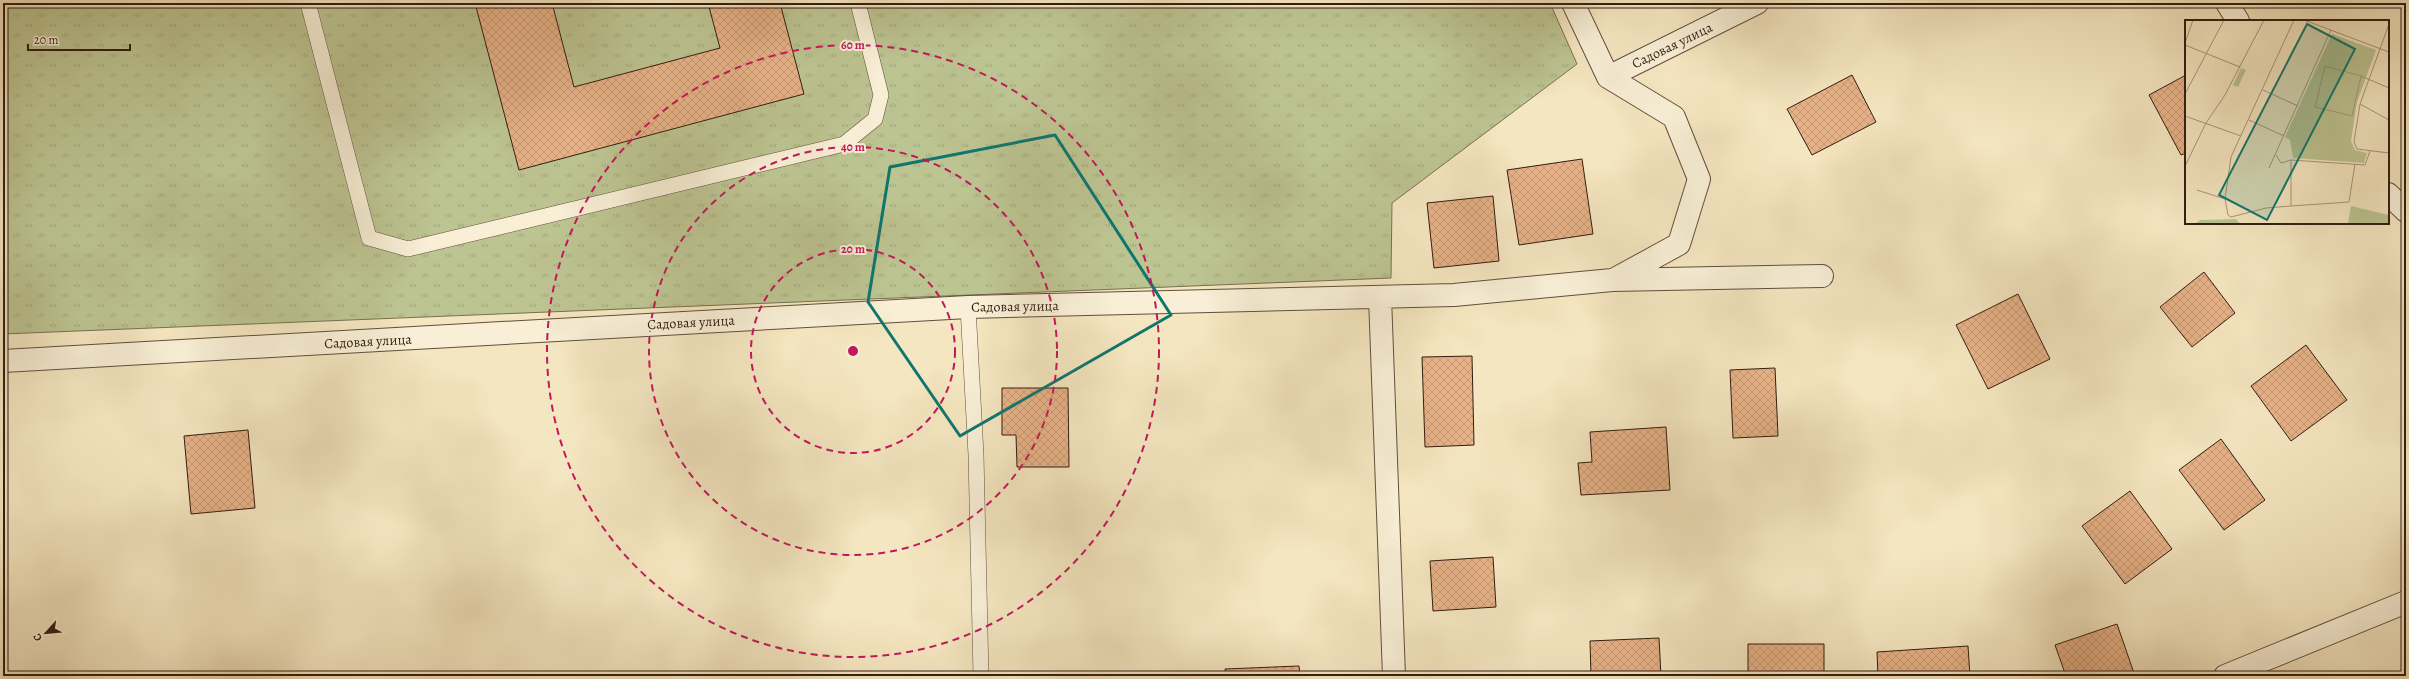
<svg xmlns="http://www.w3.org/2000/svg" width="2409" height="679" viewBox="0 0 2409 679" font-family="Alegreya,serif">
	<style>
		.grass { fill: url(#grass-tufts); stroke: #787050 }
		.building { fill: url(#building-cross-hatch); stroke: #331c10 }
		.lines { fill: none; stroke-linecap: round; stroke-linejoin: round }
		.service-casing { stroke: #634e3c; stroke-width: 16 }
		.minor-casing { stroke: #634e3c; stroke-width: 24 }
		.service { stroke: #f8efd6; stroke-width: 15 }
		.minor { stroke: #f8efd6; stroke-width: 22 }
		.marked { fill: none; stroke: #0f766e; stroke-width: 3; stroke-linejoin: round }
		.ring { fill: none; stroke: #c2185b; stroke-width: 2; stroke-dasharray: 7 5 }
		.labels { text-anchor: middle; stroke-width: 4; stroke-linejoin: round; paint-order: stroke }
		.street-label { font-size: 14px; fill: #331c10; stroke: #f8efd6 }
		.inset-road { fill: none; stroke: #a7957a; stroke-width: 1 }
		.view { fill: #0f766e; fill-opacity: 0.15; stroke: #0f766e; stroke-width: 2 }
		.inset-edge { fill: none; stroke: #331c10; stroke-width: 2 }
		.centre { fill: #c2185b; stroke: #f8efd6; stroke-width: 2 }
		.ring-label { font-size: 12px; text-anchor: middle; font-weight: bold; fill: #c2185b; stroke: #f8efd6; stroke-width: 4; stroke-linejoin: round; paint-order: stroke }
	</style>
	<defs>
		<pattern id="grass-tufts" width="24" height="20" patternUnits="userSpaceOnUse"><rect width="24" height="20" fill="#bcc491"/><path d="M3 7l-1-3M5 7V3M7 7l1-3M15 17l-1-3M17 17v-4M19 17l1-3" fill="none" stroke="#a2a87c"/></pattern>
		<pattern id="building-cross-hatch" width="8" height="8" patternUnits="userSpaceOnUse"><rect width="8" height="8" fill="#e7b287"/><path d="M0 0l8 8M0 8l8-8" fill="none" stroke="#c79874"/></pattern>
	</defs>
	<rect width="100%" height="100%" fill="#f4e6c0"/>
	<filter id="stains"><feTurbulence type="fractalNoise" baseFrequency=".005" numOctaves="4"/><feColorMatrix values="0 0 0 0 .2 0 0 0 0 .09 0 0 0 0 .02 0 0 0 .5 -.17"/></filter>
	<radialGradient id="worn" r=".72"><stop offset=".6" stop-color="#630" stop-opacity="0"/><stop offset="1" stop-color="#630" stop-opacity=".3"/></radialGradient>
	<!-- grass -->
	<path class="grass" d="M 3,3 L 1550,3 L 1577,64 L 1392,203 L 1391,278 L 3,334 Z"/>
	<!-- building -->
	<path class="building" d="M 475,3 L 552,3 L 574,87 L 720,48 L 708,3 L 780,3 L 804,94 L 519,170 Z
		M 1852,75 L 1876,122 L 1812,155 L 1787,109 Z
		M 2186,75 L 2186,153 L 2181,155 L 2149,95 Z
		M 1582,159 L 1593,234 L 1519,245 L 1507,170 Z
		M 1493,196 L 1499,261 L 1434,268 L 1427,203 Z
		M 2204,272 L 2235,313 L 2192,347 L 2160,307 Z
		M 2018,294 L 2050,359 L 1988,389 L 1956,325 Z
		M 2306,345 L 2347,400 L 2291,441 L 2251,386 Z
		M 1472,356 L 1474,445 L 1425,447 L 1422,357 Z
		M 1775,368 L 1778,436 L 1733,438 L 1730,370 Z
		M 1002,388 L 1068,388 L 1069,467 L 1017,467 L 1016,435 L 1002,435 Z
		M 1666,427 L 1670,490 L 1581,495 L 1578,463 L 1592,462 L 1590,432 Z
		M 248,430 L 255,508 L 191,514 L 184,436 Z
		M 2221,439 L 2265,500 L 2224,530 L 2179,470 Z
		M 2130,491 L 2172,549 L 2125,584 L 2082,526 Z
		M 1493,557 L 1496,607 L 1433,611 L 1430,561 Z
		M 2117,624 L 2135,676 L 2066,676 L 2055,645 Z
		M 1659,638 L 1661,676 L 1591,676 L 1590,641 Z
		M 1748,644 L 1824,644 L 1824,676 L 1748,676 Z
		M 1968,646 L 1970,676 L 1878,676 L 1877,652 Z
		M 1299,666 L 1300,676 L 1226,676 L 1225,669 Z
		M 1508,672 L 1509,676 L 1464,676 Z"/>
	<g class="lines">
		<!-- service casing -->
		<g class="service-casing">
			<path id="service" d="M 308,3 L 369,238 L 408,249 L 844,144 L 875,119 L 881,95 L 858,3
				M 968,307 L 976,455 L 981,676"/>
		</g>
		<!-- minor casing -->
		<g class="minor-casing">
			<path id="minor" d="M 1573,3 L 1608,77 L 1674,117 L 1699,179 L 1679,244 L 1615,279
				M 2227,3 L 2238,21
				M 1608,77 L 1757,3
				M 2388,194 L 2406,211
				M 1380,297 L 1394,676
				M 3,361 L 968,307 L 1454,295 L 1612,280 L 1822,276
				M 2225,676 L 2406,602"/>
		</g>
		<!-- service -->
		<use href="#service" class="service"/>
		<!-- minor -->
		<use href="#minor" class="minor"/>
	</g>
	<!-- marked area -->
	<path class="marked" d="M 1055,135 L 1171,315 L 960,436 L 868,302 L 890,167 Z"/>
	<!-- distance rings -->
	<g class="ring">
		<circle cx="853" cy="351" r="102"/>
		<circle cx="853" cy="351" r="204"/>
		<circle cx="853" cy="351" r="306"/>
	</g>
	<g class="labels">
		<!-- street labels -->
		<g class="street-label">
			<text transform="translate(1672 45) rotate(-26)" y="5">Садовая улица</text>
			<text transform="translate(1015 306) rotate(-1)" y="5">Садовая улица</text>
			<text transform="translate(691 322) rotate(-3)" y="5">Садовая улица</text>
			<text transform="translate(368 341) rotate(-3)" y="5">Садовая улица</text>
		</g>
	</g>
	<!-- overview -->
	<g transform="translate(2185 20)">
		<rect width="204" height="204" fill="#f4e6c0"/>
		<path d="M 147,14 L 191,30 L 172,82 L 166,121 L 170,130 L 182,133 L 179,143 L 108,138 L 105,120 L 100,117 Z" fill="#bcc491"/>
		<path d="M 166,186 L 204,195 L 204,204 L 163,204 ZM 51,199 L 55,204 L 10,204 L 15,200 Z" fill="#bcc491"/>
		<path d="M 56,48 L 61,50 L 53,67 L 48,65 Z" fill="#bcc491"/>
		<path class="inset-road" d="M 119,0 L 204,32M 204,4 L 175,84 L 169,122 L 172,129 L 204,133M 0,23 L 8,0M 0,25 L 55,47M 176,56 L 167,96 L 130,87 L 140,46 L 176,56 L 204,68M 78,70 L 113,86M 0,74 L 39,0M 175,84 L 204,100M 0,96 L 56,116M 64,100 L 99,116M 91,135 L 96,143 L 106,140 L 180,145 L 185,131M 106,140 L 106,186 L 164,182 L 170,144M 0,146 L 21,103 L 40,75 L 79,0M 84,148 L 146,10M 12,170 L 40,179M 106,186 L 81,188 L 46,197 L 43,195 L 40,179 L 46,137 L 109,0"/>
		<path class="view" d="M 122,4 L 170,29 L 82,200 L 34,175 Z"/>
		<rect width="204" height="204" class="inset-edge"/>
	</g>
	<circle cx="853" cy="351" r="6" class="centre"/>
	<g class="ring-label">
		<text x="853" y="49">60 m</text>
		<text x="853" y="151">40 m</text>
		<text x="853" y="253">20 m</text>
	</g>
	<!-- margin -->
	<rect width="2409" height="679" fill="none" stroke="#f4e6c0" stroke-width="16"/>
	<rect x="4" y="4" width="2401" height="671" fill="none" stroke="#331c10" stroke-width="2"/>
	<rect x="8" y="8" width="2393" height="663" fill="none" stroke="#331c10"/>
	<!-- north arrow -->
	<g transform="translate(46 633) rotate(243)" stroke="#f8efd6" stroke-width="3" paint-order="stroke">
	<path d="M0-3L7 15L0 10L-7 15Z" fill="#331c10"/>
	<text y="-6" font-size="11" font-weight="bold" text-anchor="middle" fill="#331c10">С</text>
	</g>
	<!-- scale -->
	<path d="M28 44v6h102v-6" fill="none" stroke="#331c10" stroke-width="2"/>
	<text x="34" y="44" font-size="12" fill="#331c10" stroke="#f8efd6" stroke-width="3" paint-order="stroke">20 m</text>
	<rect width="100%" height="100%" filter="url(#stains)"/>
	<rect width="100%" height="100%" fill="url(#worn)"/>
</svg>
